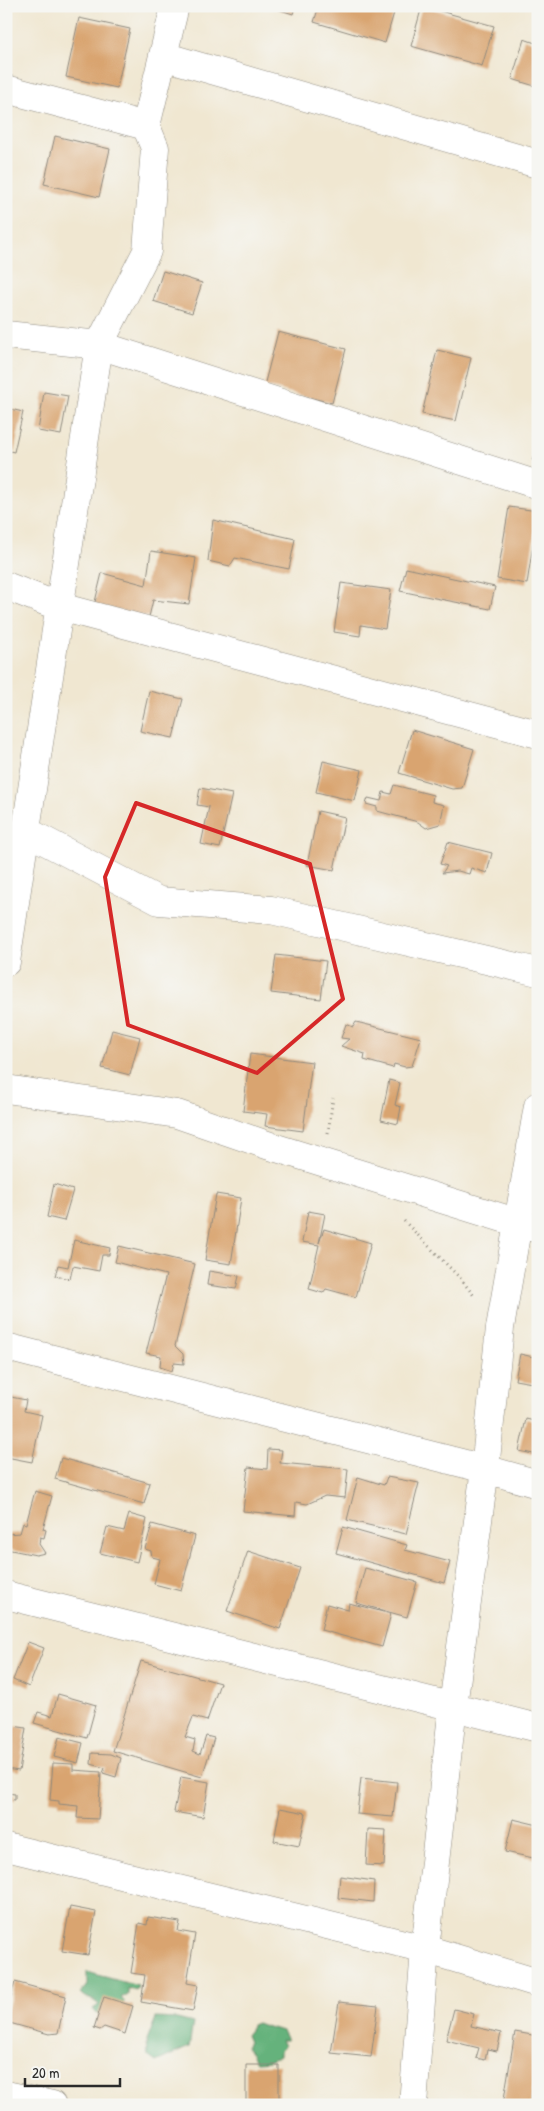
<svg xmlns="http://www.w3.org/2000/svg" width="544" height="2111" viewBox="0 0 544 2111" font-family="'Patrick Hand',sans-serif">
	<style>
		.forest { fill: #65b27b; stroke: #486e53 }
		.building { fill: #d9a46f }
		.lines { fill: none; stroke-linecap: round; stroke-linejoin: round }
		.minor-casing { stroke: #8e897e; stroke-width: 29 }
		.path { stroke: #8e897e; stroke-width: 3; stroke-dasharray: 1 4; stroke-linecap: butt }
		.minor { stroke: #fff; stroke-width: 28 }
		.marked { fill: none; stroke: #d62828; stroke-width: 4; stroke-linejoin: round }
	</style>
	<rect width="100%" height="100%" fill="#f6f6f2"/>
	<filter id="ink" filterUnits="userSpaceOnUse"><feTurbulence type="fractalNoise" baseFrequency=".02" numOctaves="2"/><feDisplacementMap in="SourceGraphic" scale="10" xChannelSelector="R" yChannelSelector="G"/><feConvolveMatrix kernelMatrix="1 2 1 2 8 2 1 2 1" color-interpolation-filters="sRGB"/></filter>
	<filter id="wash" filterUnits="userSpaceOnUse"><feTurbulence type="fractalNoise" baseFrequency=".0096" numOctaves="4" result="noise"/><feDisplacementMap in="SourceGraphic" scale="20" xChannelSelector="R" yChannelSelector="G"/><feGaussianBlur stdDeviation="1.12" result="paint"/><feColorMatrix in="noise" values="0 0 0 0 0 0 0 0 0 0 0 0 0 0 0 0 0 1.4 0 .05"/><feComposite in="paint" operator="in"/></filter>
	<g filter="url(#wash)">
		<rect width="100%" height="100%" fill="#f0e7d1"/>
		<!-- forest -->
		<path class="forest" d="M 87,1972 L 138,1986 L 136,1991 L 128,1988 L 128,1994 L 121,1998 L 125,2002 L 120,2007 L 101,2009 L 98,2015 L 93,2009 L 99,2005 C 94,1999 86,1999 81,1993 L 87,1985 Z
			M 156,2018 L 177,2019 L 193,2023 L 189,2047 L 156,2062 L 148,2056 L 147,2040 Z
			M 256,2023 L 282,2031 L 287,2040 L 281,2040 L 284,2046 L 280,2051 L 280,2056 L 269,2061 L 257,2062 L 246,2047 L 249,2042 L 246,2035 L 250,2030 L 251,2025 Z"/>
		<g id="blocks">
			<!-- building -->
			<path class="building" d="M 268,6 L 295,6 L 293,14 Z
				M 319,6 L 396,6 L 385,43 L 314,22 Z
				M 422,6 L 494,26 L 482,66 L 411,46 Z
				M 79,18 L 130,29 L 117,88 L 66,77 Z
				M 524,39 L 538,44 L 538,87 L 512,79 Z
				M 55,136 L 110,149 L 99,197 L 44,184 Z
				M 163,271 L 202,283 L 192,313 L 153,301 Z
				M 278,332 L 346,349 L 332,403 L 264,386 Z
				M 437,350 L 471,358 L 456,421 L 422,414 Z
				M 44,392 L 68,396 L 61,435 L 38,431 Z
				M 6,408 L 23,412 L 14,452 L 6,450 Z
				M 538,447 L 538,462 L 532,460 Z
				M 509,507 L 538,511 L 527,584 L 497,579 Z
				M 213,520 L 295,539 L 289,569 L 235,558 L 230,566 L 208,561 Z
				M 151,551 L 196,558 L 189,604 L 153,600 L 149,617 L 94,606 L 102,573 L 146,585 Z
				M 406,568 L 495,587 L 490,609 L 400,591 Z
				M 341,583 L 391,590 L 385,629 L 361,625 L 360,636 L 334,632 Z
				M 149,691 L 183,699 L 173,738 L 140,731 Z
				M 412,730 L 474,749 L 462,788 L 452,789 L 399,773 Z
				M 323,761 L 362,770 L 355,801 L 316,792 Z
				M 394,785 L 433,795 L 432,802 L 444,805 L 440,824 L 426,828 L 418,822 L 377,811 L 377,807 L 366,804 L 368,798 L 381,801 L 383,792 L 391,794 Z
				M 200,788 L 232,794 L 220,848 L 201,844 L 209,807 L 197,805 Z
				M 318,811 L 345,817 L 334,870 L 307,865 Z
				M 448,842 L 492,853 L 487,873 L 471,868 L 469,874 L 458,871 L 442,873 L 447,866 L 440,864 Z
				M 276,955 L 326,961 L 321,999 L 271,993 Z
				M 356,1022 L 421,1038 L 412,1066 L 405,1067 L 394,1064 L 393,1068 L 364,1060 L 365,1054 L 341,1046 L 349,1039 L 341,1038 L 346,1024 L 353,1027 Z
				M 112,1030 L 140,1037 L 130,1075 L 102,1068 Z
				M 250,1054 L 312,1062 L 303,1131 L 265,1126 L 267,1114 L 243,1111 Z
				M 389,1080 L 400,1083 L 395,1105 L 401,1107 L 398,1124 L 381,1120 Z
				M 54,1184 L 73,1190 L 64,1221 L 47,1217 Z
				M 216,1194 L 241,1198 L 231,1264 L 205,1260 Z
				M 308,1211 L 325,1214 L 319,1243 L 324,1229 L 371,1243 L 356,1297 L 326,1289 L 323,1293 L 309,1289 L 319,1245 L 302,1242 Z
				M 74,1240 L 110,1248 L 109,1255 L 102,1255 L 99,1271 L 73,1266 L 70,1279 L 55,1276 L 58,1265 L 68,1267 Z
				M 119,1246 L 195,1264 L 175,1346 L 183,1354 L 184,1364 L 174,1363 L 172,1371 L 160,1367 L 161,1356 L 146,1353 L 166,1275 L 115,1262 Z
				M 209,1271 L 239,1276 L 236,1289 L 207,1285 Z
				M 520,1354 L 538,1358 L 538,1384 L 515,1380 Z
				M 6,1396 L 26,1400 L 24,1411 L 42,1415 L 32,1462 L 6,1457 Z
				M 526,1419 L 538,1422 L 538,1455 L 519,1451 Z
				M 268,1449 L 282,1450 L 280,1463 L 348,1469 L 345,1498 L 325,1496 L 307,1504 L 296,1502 L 295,1516 L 243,1511 L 248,1467 L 267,1469 Z
				M 61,1458 L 150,1483 L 144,1504 L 55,1479 Z
				M 358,1477 L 384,1485 L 387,1477 L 419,1483 L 406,1534 L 347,1520 Z
				M 35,1491 L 52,1496 L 43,1529 L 46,1530 L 44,1538 L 40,1537 L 39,1544 L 45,1553 L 36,1555 L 6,1549 L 7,1534 L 20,1533 L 23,1523 L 26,1524 Z
				M 129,1514 L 147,1519 L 137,1562 L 100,1553 L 107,1527 L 124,1531 Z
				M 152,1524 L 195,1536 L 181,1591 L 154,1584 L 160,1559 L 152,1557 L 151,1551 L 145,1549 Z
				M 343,1527 L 407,1545 L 405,1550 L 450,1562 L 444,1583 L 336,1553 Z
				M 248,1551 L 300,1568 L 280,1629 L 227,1611 Z
				M 365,1568 L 417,1582 L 407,1617 L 356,1603 Z
				M 349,1603 L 391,1614 L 382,1647 L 321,1630 L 327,1604 L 348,1610 Z
				M 28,1642 L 44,1648 L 29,1687 L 13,1680 Z
				M 141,1661 L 220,1683 L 207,1721 L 193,1717 L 185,1737 L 195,1740 L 193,1751 L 200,1754 L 206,1736 L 214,1738 L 202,1777 L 113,1751 Z
				M 58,1694 L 96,1705 L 87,1738 L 34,1723 L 38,1712 L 52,1716 Z
				M 6,1725 L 26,1728 L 19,1771 L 6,1769 Z
				M 59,1737 L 83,1743 L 78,1763 L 54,1757 Z
				M 92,1753 L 111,1754 L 121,1758 L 116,1777 L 103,1773 L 105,1768 L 91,1764 Z
				M 53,1763 L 73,1764 L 73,1770 L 101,1772 L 98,1819 L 77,1818 L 78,1806 L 59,1804 L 59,1801 L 50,1800 Z
				M 181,1777 L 209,1782 L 203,1817 L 174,1812 Z
				M 361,1778 L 397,1782 L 393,1817 L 357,1814 Z
				M 6,1793 L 15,1794 L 15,1800 L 6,1799 Z
				M 280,1808 L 306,1813 L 299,1846 L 274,1841 Z
				M 513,1819 L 538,1825 L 538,1859 L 505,1852 Z
				M 368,1829 L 386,1830 L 384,1866 L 366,1865 Z
				M 340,1876 L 374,1881 L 373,1902 L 338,1898 Z
				M 70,1907 L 96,1912 L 88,1955 L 62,1951 Z
				M 148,1917 L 180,1922 L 178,1931 L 195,1934 L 187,1983 L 198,1985 L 193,2011 L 141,2002 L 145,1975 L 131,1973 L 139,1923 L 147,1925 Z
				M 15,1982 L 66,1996 L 58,2033 L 49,2034 L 6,2022 L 6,2014 Z
				M 104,1997 L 133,2006 L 125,2034 L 104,2027 L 100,2030 L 94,2028 Z
				M 339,2002 L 378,2006 L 371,2057 L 331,2053 Z
				M 454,2009 L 474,2014 L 471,2026 L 501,2033 L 497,2051 L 487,2049 L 485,2060 L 476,2058 L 479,2048 L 446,2040 Z
				M 515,2032 L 538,2036 L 538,2060 L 530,2105 L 503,2105 Z
				M 246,2065 L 279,2065 L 279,2105 L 246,2105 Z"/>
		</g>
	</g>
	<g filter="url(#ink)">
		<use href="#blocks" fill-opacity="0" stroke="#8e897e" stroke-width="1"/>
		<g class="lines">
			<!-- minor casing -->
			<g class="minor-casing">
				<path id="minor" d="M 163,56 L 538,164
					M 6,89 L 146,126
					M 6,335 L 99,345 L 538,485
					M 6,586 L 60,607 L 538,734
					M 26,831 L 159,901 L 271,910 L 538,972
					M 6,962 L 99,345 L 147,251 L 155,148 L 146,126 L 175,6
					M 6,1089 L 177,1114 L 270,1146 L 538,1229
					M 6,1347 L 485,1469 L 538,1484
					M 6,1595 L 538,1728
					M 6,1847 L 425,1949 L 538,1983
					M 6,2095 L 52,2105
					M 413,2105 L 425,1949 L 453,1706 L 485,1469 L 500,1328 L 538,1106"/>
			</g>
			<!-- path -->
			<path class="path" d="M 328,1133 L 333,1098
				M 404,1221 L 460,1278 L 475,1297"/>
			<!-- minor -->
			<use href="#minor" class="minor"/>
		</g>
	</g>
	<!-- marked area -->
	<path class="marked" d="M 136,803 L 310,864 L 343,999 L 257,1073 L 128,1025 L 105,877 Z"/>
	<!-- margin -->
	<rect width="544" height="2111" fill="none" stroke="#f6f6f2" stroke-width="25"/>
	<!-- scale -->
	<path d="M25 2078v8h95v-8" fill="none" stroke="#2b2b2b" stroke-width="2.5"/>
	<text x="32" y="2078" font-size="15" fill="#2b2b2b" stroke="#f6f6f2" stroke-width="4" paint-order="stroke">20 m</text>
</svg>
